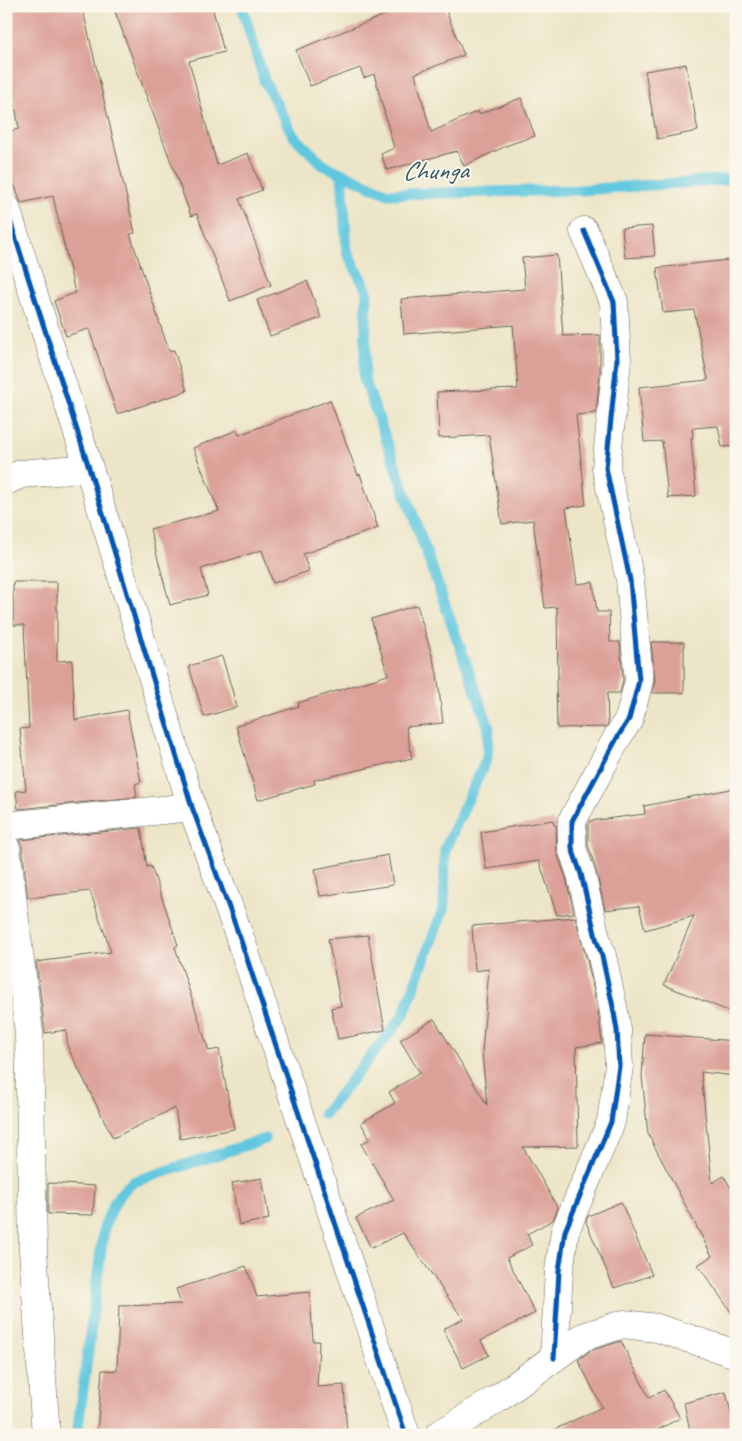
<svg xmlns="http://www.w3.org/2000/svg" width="742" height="1441" viewBox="0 0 742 1441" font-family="Caveat,sans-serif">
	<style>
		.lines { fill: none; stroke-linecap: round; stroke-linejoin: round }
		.stream { stroke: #61c7df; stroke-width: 11 }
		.building { fill: #dba098 }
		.minor-casing { stroke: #656258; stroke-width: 29 }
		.minor { stroke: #fff; stroke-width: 28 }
		.cycleway-casing { stroke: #fbf7ec; stroke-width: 8 }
		.cycleway { stroke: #0057b8; stroke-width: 5 }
		.labels { text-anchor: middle; stroke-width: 4; stroke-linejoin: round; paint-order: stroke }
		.water-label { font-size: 26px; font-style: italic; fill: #345860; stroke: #fbf7ec }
	</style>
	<rect width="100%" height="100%" fill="#fbf7ec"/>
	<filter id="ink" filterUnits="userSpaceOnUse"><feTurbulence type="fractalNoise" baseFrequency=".02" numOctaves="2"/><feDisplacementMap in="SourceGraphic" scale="10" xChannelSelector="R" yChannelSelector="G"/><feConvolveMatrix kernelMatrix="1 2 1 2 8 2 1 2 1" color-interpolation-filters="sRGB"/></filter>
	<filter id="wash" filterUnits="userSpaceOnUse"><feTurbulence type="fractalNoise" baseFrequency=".0096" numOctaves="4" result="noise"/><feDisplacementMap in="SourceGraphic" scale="20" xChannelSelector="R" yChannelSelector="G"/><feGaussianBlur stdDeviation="1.12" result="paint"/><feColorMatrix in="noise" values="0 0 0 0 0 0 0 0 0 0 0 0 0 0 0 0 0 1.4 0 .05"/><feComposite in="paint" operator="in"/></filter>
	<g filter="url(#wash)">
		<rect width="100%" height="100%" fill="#ece5c7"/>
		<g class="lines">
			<!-- stream -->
			<path class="stream" d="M 242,6 L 264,80 L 293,135 L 323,165 L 388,194 L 581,190 L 736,179
				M 324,1114 L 403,1016 L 444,907 L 445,849 L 487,758 L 489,728 L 364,378 L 367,291 L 347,252 L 342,174
				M 77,1435 L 104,1228 C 112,1208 115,1196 133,1182 L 265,1139"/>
		</g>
		<g id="blocks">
			<!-- building -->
			<path class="building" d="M 6,6 L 82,6 L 135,233 L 130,234 L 169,351 L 174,350 L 187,391 L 117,414 L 89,329 L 66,336 L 54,301 L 75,293 L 53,196 L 21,203 L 6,162 L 6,132 L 19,129 L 6,50 Z
				M 113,6 L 212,6 L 224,52 L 189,61 L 217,165 L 248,153 L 262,190 L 239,199 L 271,285 L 230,301 L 197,214 L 191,216 Z
				M 408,6 L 444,6 L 464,55 L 415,74 L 431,132 L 478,111 L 479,114 L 521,98 L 535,136 L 508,145 L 464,166 L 457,151 L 387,170 L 381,154 L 394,148 L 374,74 L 364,78 L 360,68 L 310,86 L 296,50 Z
				M 686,64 L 698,131 L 657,139 L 645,71 Z
				M 652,226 L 655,256 L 625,258 L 622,228 Z
				M 557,255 L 563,336 L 600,335 L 600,372 L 596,413 L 576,415 L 586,505 L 566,508 L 577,584 L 593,582 L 597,612 L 609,612 L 610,642 L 620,642 L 623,680 L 620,693 L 607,693 L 608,724 L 606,727 L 557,728 L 556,679 L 558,679 L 557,607 L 545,608 L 533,520 L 502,524 L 489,435 L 439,438 L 437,392 L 518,389 L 513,325 L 404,334 L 401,299 L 525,289 L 522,258 Z
				M 728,260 L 736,336 L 736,446 L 722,447 L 718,426 L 692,428 L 693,438 L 691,438 L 696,496 L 668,498 L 662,441 L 644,442 L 639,387 L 708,380 L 694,310 L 663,313 L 657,268 Z
				M 307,281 L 321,318 L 270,336 L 257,300 Z
				M 330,400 L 358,475 L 360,474 L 378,528 L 303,554 L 309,571 L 273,583 L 262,550 L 201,569 L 208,595 L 170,605 L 150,529 L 219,511 L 193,448 L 237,430 L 239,435 Z
				M 13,582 L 57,582 L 57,661 L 72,660 L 75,720 L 127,710 L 141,782 L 135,784 L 137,797 L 18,809 L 16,791 L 26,790 L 20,729 L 29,728 L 24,625 L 13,625 Z
				M 417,605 L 437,673 L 443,723 L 406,727 L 412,758 L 314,780 L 315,784 L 258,800 L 236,726 L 299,706 L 298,703 L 388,675 L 371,619 Z
				M 651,642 L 684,642 L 684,693 L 652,693 L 655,680 Z
				M 222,656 L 237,707 L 204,717 L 189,666 Z
				M 736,788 L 736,1014 L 664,985 L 694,916 L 645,930 L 639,906 L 605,910 L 596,870 L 588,845 L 588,825 L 590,821 L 645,814 L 644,806 Z
				M 553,820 L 554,825 L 556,825 L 557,853 L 566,878 L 574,913 L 557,915 L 539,861 L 486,869 L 481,832 Z
				M 141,828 L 147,867 L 151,866 L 178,945 L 175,947 L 209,1051 L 219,1049 L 234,1129 L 180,1139 L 175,1108 L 113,1138 L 68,1048 L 66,1030 L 45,1033 L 36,962 L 111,952 L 90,891 L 28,898 L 22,846 L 19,840 Z
				M 388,855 L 393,885 L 320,896 L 315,869 Z
				M 575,917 L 587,960 L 598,1010 L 602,1043 L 576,1047 L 578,1146 L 523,1147 L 558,1208 L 553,1220 L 527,1234 L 532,1245 L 507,1258 L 535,1313 L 481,1341 L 489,1355 L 463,1368 L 443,1329 L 463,1319 L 403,1233 L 371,1248 L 356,1218 L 394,1200 L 361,1144 L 370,1139 L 361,1123 L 395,1103 L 389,1092 L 420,1073 L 400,1040 L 434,1019 L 487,1105 L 482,1052 L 489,969 L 475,971 L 472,926 Z
				M 368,935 L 385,1030 L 338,1039 L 331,1008 L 341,1006 L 328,939 Z
				M 645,1034 L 736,1041 L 736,1076 L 701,1072 L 712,1183 L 724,1176 L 736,1197 L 736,1319 L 698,1265 L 712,1256 L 648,1134 L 642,1076 Z
				M 262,1178 L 269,1219 L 239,1225 L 232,1183 Z
				M 48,1183 L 95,1186 L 93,1215 L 48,1214 Z
				M 621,1202 L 652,1275 L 614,1288 L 586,1222 L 588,1216 Z
				M 246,1266 L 257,1297 L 310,1292 L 313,1341 L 319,1341 L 317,1387 L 344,1385 L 347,1435 L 123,1435 L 97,1433 L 102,1370 L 117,1371 L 119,1306 L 181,1304 L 176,1289 Z
				M 621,1341 L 649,1398 L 664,1390 L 680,1418 L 648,1435 L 543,1435 L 602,1407 L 578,1360 L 590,1351 Z
				M 726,1392 L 736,1435 L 691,1435 L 684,1403 Z"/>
		</g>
	</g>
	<g filter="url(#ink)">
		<use href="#blocks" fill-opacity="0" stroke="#656258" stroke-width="1"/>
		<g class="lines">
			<!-- minor casing -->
			<g class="minor-casing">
				<path id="minor" d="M 6,208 L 89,468 L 192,807 L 240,938 L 406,1435
					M 6,481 L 21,474 L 89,468
					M 6,826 L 192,807
					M 6,848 L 29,1033 L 33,1250 L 46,1435
					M 554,1358 L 559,1271 L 565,1231 L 611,1122 L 619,1066 L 617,1030 L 613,1007 L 602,956 L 596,938 L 581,874 L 572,848 L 572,821 L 617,738 L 629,719 L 639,681 L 630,580 L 606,468 L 617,360 L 614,302 L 584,231
					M 439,1435 L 497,1399 L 583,1337 L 623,1324 L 657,1328 L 736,1354"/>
			</g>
			<!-- minor -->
			<use href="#minor" class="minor"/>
			<!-- cycleway casing -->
			<g class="cycleway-casing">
				<path id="cycleway" d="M 6,208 L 89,468 L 192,807 L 240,938 L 406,1435
					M 554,1358 L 559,1271 L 565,1231 L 611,1122 L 619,1066 L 617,1030 L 613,1007 L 602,956 L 596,938 L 581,874 L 572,848 L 572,821 L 617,738 L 629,719 L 639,681 L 630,580 L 606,468 L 617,360 L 614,302 L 584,231"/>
			</g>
			<!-- cycleway -->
			<use href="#cycleway" class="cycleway"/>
		</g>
	</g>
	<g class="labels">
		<!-- water labels -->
		<g class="water-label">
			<text transform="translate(435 170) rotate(-1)" y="9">Chunga</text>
		</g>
	</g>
	<!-- margin -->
	<rect width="742" height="1441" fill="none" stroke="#fbf7ec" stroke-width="25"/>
</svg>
